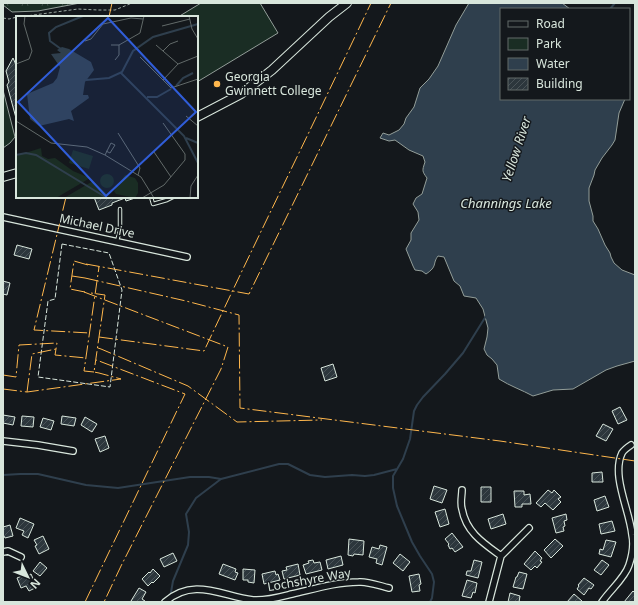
<svg xmlns="http://www.w3.org/2000/svg" width="638" height="605" viewBox="0 0 638 605" font-family="'Noto Sans',sans-serif">
	<style>
		.forest { fill: url(#forest-crowns); stroke: #939e99 }
		.green { fill: #1a2d24; stroke: #939e99 }
		.water { fill: #2f3f4d; stroke: #939e99 }
		.lines { fill: none; stroke-linecap: round; stroke-linejoin: round }
		.stream { stroke: #2f3f4d; stroke-width: 2 }
		.building { fill: url(#building-hatch); stroke: #d8e6dc }
		.lane-casing { stroke: #d8e6dc; stroke-width: 4.5 }
		.street-casing { stroke: #d8e6dc; stroke-width: 8 }
		.secondary-casing { stroke: #d8e6dc; stroke-width: 10 }
		.path { stroke: #9da8a2; stroke-width: 1; stroke-dasharray: 3 2; stroke-linecap: butt }
		.lane { stroke: #14181c; stroke-width: 2.5 }
		.street { stroke: #14181c; stroke-width: 5.5 }
		.secondary { stroke: #14181c; stroke-width: 8 }
		.fence { stroke: #d8e6dc; stroke-width: 1; stroke-dasharray: 5 2; stroke-linecap: butt }
		.power { stroke: #ffb74d; stroke-width: 1; stroke-dasharray: 14 3 2 3; stroke-linecap: butt }
		.poi-dot { fill: #ffb74d; stroke: #14181c; stroke-width: 1.5 }
		.labels { text-anchor: middle; stroke-width: 3; stroke-linejoin: round; paint-order: stroke }
		.poi-label { font-size: 12px; fill: #d8e6dc; stroke: #14181c; text-anchor: start }
		.street-label { font-size: 12px; fill: #d8e6dc; stroke: #14181c }
		.water-label { font-size: 13px; font-style: italic; fill: #d8e6dc; stroke: #14181c }
		.inset-river { fill: none; stroke: #2f3f4d; stroke-width: 2 }
		.inset-road { fill: none; stroke: #626a69; stroke-width: 1 }
		.view { fill: #305dd8; fill-opacity: 0.15; stroke: #305dd8; stroke-width: 2 }
		.inset-edge { fill: none; stroke: #d8e6dc; stroke-width: 2 }
	</style>
	<defs>
		<pattern id="forest-crowns" width="20" height="18" patternUnits="userSpaceOnUse"><rect width="20" height="18" fill="#1a2d24"/><path d="M2 6a3 3 0 1 1 6 0M12 15a3 3 0 1 1 6 0" fill="none" stroke="#3b4b43"/></pattern>
		<pattern id="building-hatch" width="6" height="6" patternUnits="userSpaceOnUse"><rect width="6" height="6" fill="#2c363c"/><path d="M-1 1l2-2M0 6l6-6M5 7l2-2" fill="none" stroke="#4a5358"/></pattern>
	</defs>
	<rect width="100%" height="100%" fill="#14181c"/>
	<!-- forest -->
	<path class="forest" d="M 3,3 L 80,3 L 38,11 L 12,12 L 3,5 Z"/>
	<!-- green -->
	<path class="green" d="M 201,3 L 260,3 L 278,33 L 197,82 L 197,17 L 178,17 Z
		M 3,90 L 15,137 L 10,143 L 3,148 Z"/>
	<!-- water -->
	<path class="water" d="M 469,3 L 562,3 L 570,9 L 501,9 L 501,99 L 625,99 L 619,113 L 615,140 L 612,145 L 602,158 L 595,170 L 594,175 L 589,188 L 589,201 L 593,216 L 593,221 L 598,229 L 605,245 L 610,253 L 611,257 L 614,263 L 622,270 L 635,275 L 635,361 L 617,366 L 606,370 L 573,389 L 553,390 L 533,396 C 522,390 510,386 499,379 L 497,365 L 492,359 L 487,355 L 484,349 L 487,337 L 488,328 L 483,309 L 476,298 L 464,296 L 460,286 L 454,281 L 444,257 L 438,256 C 432,264 438,266 426,274 L 422,271 L 415,270 L 413,266 L 406,249 L 411,240 L 411,233 L 419,220 L 418,212 L 413,204 L 416,198 L 422,194 L 427,178 C 422,171 422,171 425,162 L 423,156 L 409,150 L 395,140 L 389,141 L 380,138 L 383,133 L 389,135 L 399,130 L 404,124 L 406,118 L 414,107 L 420,88 L 429,79 L 438,66 L 456,25 Z"/>
	<g class="lines">
		<!-- stream -->
		<path class="stream" d="M 610,9 L 615,3
			M 3,475 L 20,474 L 38,474 L 86,485 L 118,488 L 190,477 L 209,477 L 221,479 L 279,464 L 288,464 L 310,475 L 325,477 L 352,475 L 365,476 L 374,475 L 397,469
			M 170,598 L 173,581 L 188,545 L 189,532 L 186,514 L 196,498 L 221,479
			M 430,602 L 432,598 L 434,582 L 432,574 L 420,556 L 412,542 L 397,506 L 393,488 L 393,476 L 403,459 L 410,439 L 414,411 L 417,405 L 423,397 L 445,374 L 463,353 L 486,316"/>
	</g>
	<!-- building -->
	<path class="building" d="M 13,58 L 17,67 L 17,117 L 16,118 L 7,85 L 9,82 L 6,71 Z
		M 94,197 L 138,197 L 126,201 L 125,198 L 112,203 L 112,205 L 99,210 Z
		M 17,245 L 32,249 L 29,259 L 14,255 Z
		M 3,281 L 10,283 L 7,295 L 3,294 Z
		M 333,364 L 337,377 L 325,381 L 321,368 Z
		M 620,407 L 627,420 L 618,424 L 612,411 Z
		M 3,415 L 15,417 L 13,425 L 3,423 Z
		M 22,416 L 34,417 L 33,427 L 21,426 Z
		M 62,416 L 76,418 L 74,426 L 61,424 Z
		M 85,417 L 97,424 L 92,432 L 81,425 Z
		M 43,418 L 54,421 L 51,430 L 40,427 Z
		M 603,424 L 613,429 L 606,441 L 596,436 Z
		M 105,436 L 109,448 L 100,452 L 95,439 Z
		M 602,472 L 603,482 L 592,482 L 592,473 Z
		M 434,486 L 447,490 L 442,503 L 430,499 Z
		M 481,487 L 491,487 L 491,502 L 481,502 Z
		M 548,490 L 552,493 L 554,490 L 561,497 L 558,499 L 561,502 L 553,510 L 545,503 L 541,507 L 536,503 Z
		M 514,491 L 524,491 L 524,495 L 530,494 L 531,504 L 522,504 L 522,507 L 515,507 Z
		M 605,496 L 609,507 L 597,511 L 594,500 Z
		M 445,509 L 449,524 L 440,527 L 435,512 Z
		M 503,514 L 506,524 L 491,529 L 488,519 Z
		M 566,514 L 567,520 L 564,521 L 565,526 L 563,527 L 564,531 L 556,533 L 552,518 Z
		M 20,518 L 34,524 L 28,538 L 22,535 L 24,531 L 16,528 Z
		M 612,521 L 615,531 L 601,534 L 599,524 Z
		M 10,525 L 13,536 L 5,538 L 4,536 L 3,536 L 3,527 Z
		M 452,533 L 463,547 L 455,552 L 452,548 L 450,549 L 448,545 L 449,544 L 445,539 Z
		M 43,536 L 49,549 L 39,554 L 35,546 L 37,545 L 34,540 Z
		M 349,539 L 364,541 L 363,555 L 354,554 L 353,556 L 348,555 Z
		M 555,539 L 563,546 L 551,558 L 544,550 Z
		M 606,540 L 616,542 L 611,557 L 599,554 L 600,549 L 603,550 Z
		M 380,545 L 387,547 L 382,565 L 376,563 L 377,559 L 369,557 L 372,547 L 379,549 Z
		M 535,551 L 542,558 L 540,561 L 542,562 L 537,568 L 535,566 L 531,570 L 524,564 Z
		M 173,553 L 177,561 L 164,567 L 160,559 Z
		M 400,554 L 410,562 L 403,571 L 393,563 Z
		M 341,556 L 343,565 L 328,569 L 326,560 Z
		M 313,560 L 314,563 L 320,562 L 322,570 L 306,574 L 303,565 L 309,563 L 308,561 Z
		M 474,560 L 482,562 L 478,578 L 466,575 L 467,571 L 471,571 Z
		M 602,560 L 609,565 L 601,575 L 594,570 Z
		M 40,562 L 47,568 L 40,576 L 33,571 Z
		M 223,564 L 236,569 L 235,572 L 238,573 L 235,580 L 219,574 Z
		M 298,564 L 300,575 L 284,579 L 282,571 L 287,570 L 286,567 Z
		M 153,569 L 160,576 L 153,583 L 152,582 L 148,586 L 142,579 L 149,572 L 150,573 Z
		M 243,569 L 255,570 L 254,583 L 248,582 L 248,580 L 243,580 Z
		M 275,571 L 276,575 L 278,574 L 280,580 L 264,584 L 262,574 Z
		M 519,572 L 527,574 L 523,589 L 513,587 L 516,577 L 517,577 Z
		M 31,574 L 37,587 L 29,591 L 26,586 L 21,588 L 17,578 L 24,575 L 25,577 Z
		M 419,574 L 421,584 L 419,585 L 420,591 L 412,592 L 409,576 Z
		M 584,578 L 594,585 L 591,589 L 589,588 L 584,595 L 577,589 L 579,586 L 578,585 Z
		M 467,580 L 477,583 L 475,593 L 473,592 L 471,598 L 462,596 Z
		M 139,588 L 146,592 L 142,599 L 145,601 L 144,602 L 133,602 L 131,601 Z
		M 633,591 L 635,593 L 635,602 L 624,602 Z
		M 510,593 L 520,596 L 519,602 L 508,602 Z
		M 574,594 L 582,601 L 581,602 L 567,602 Z"/>
	<g class="lines">
		<!-- lane casing -->
		<g class="lane-casing">
			<path id="lane" d="M 151,197 L 153,204 L 167,200 L 173,197
				M 117,241 L 120,230 L 120,209"/>
		</g>
		<!-- street casing -->
		<g class="street-casing">
			<path id="street" d="M 3,217 L 187,257
				M 3,441 L 38,445 L 73,451
				M 462,490 C 462,496 460,503 462,509 C 466,532 483,543 501,556
				M 3,552 L 8,551 L 21,557
				M 165,602 C 194,577 221,596 253,600 C 266,601 280,597 292,594 C 314,589 336,582 359,582 C 367,581 380,586 389,588
				M 489,602 L 501,556 L 529,528
				M 602,602 C 610,590 625,578 629,565 C 632,556 634,544 632,535 C 630,511 611,476 622,453 C 624,450 628,447 631,445"/>
		</g>
		<!-- secondary casing -->
		<g class="secondary-casing">
			<path id="secondary" d="M 197,117 L 241,94 L 272,70 L 329,17 L 347,3
				M 3,177 L 17,173"/>
		</g>
		<!-- path -->
		<path class="path" d="M 19,17 L 78,9 L 98,10 L 115,10 L 132,3
			M 3,18 L 9,19 L 17,17"/>
		<!-- lane -->
		<use href="#lane" class="lane"/>
		<!-- street -->
		<use href="#street" class="street"/>
		<!-- secondary -->
		<use href="#secondary" class="secondary"/>
		<!-- fence -->
		<path class="fence" d="M 62,244 L 109,253 L 122,290 L 110,387 L 38,377 L 48,301 L 55,299 Z"/>
		<!-- power -->
		<path class="power" d="M 109,17 L 112,3
			M 66,197 L 34,330 L 90,333
			M 86,264 L 249,294 L 391,3
			M 72,276 L 85,278
			M 85,278 L 186,301 L 239,315 L 240,408 L 500,441 L 635,461
			M 84,292 L 228,347 L 221,369 L 121,566 L 104,602
			M 85,292 L 70,289 L 74,261 L 88,265
			M 99,337 L 204,351 C 259,234 316,119 371,3
			M 98,348 L 101,349 L 188,386 L 237,422 L 322,420
			M 94,372 L 84,371 L 99,267 L 98,267
			M 3,375 L 16,377 L 19,345 L 57,343 L 55,355 L 86,358
			M 3,389 L 27,392 L 121,379 L 99,373 L 94,372 L 105,295 L 91,293
			M 27,392 L 32,354 L 56,349
			M 85,602 L 185,394 L 99,361 L 96,360"/>
	</g>
	<!-- markers -->
	<circle class="poi-dot" cx="217" cy="84" r="4"/>
	<g class="labels">
		<!-- poi labels -->
		<g class="poi-label">
			<text x="225" y="81">Georgia<tspan x="225" dy="14">Gwinnett College</tspan></text>
		</g>
		<!-- street labels -->
		<g class="street-label">
			<text transform="translate(97 226) rotate(12)" y="4">Michael Drive</text>
			<text transform="translate(309 580) rotate(-10)" y="4">Lochshyre Way</text>
		</g>
		<!-- water labels -->
		<g class="water-label">
			<text transform="translate(516 149) rotate(-72)" y="5">Yellow River</text>
			<text x="506" y="208">Channings Lake</text>
		</g>
	</g>
	<!-- overview -->
	<g transform="translate(16 16)">
		<rect width="182" height="182" fill="#14181c"/>
		<path d="M 25,132 L 26,140 L 32,143 L 39,142 L 57,155 L 74,162 L 40,182 L 0,182 L 0,140 ZM 77,165 L 90,177 L 90,182 L 48,182 Z" fill="#1a2d24"/>
		<path d="M 57,134 L 77,140 L 73,153 L 53,147 ZM84 165a7 7 0 1 1 14 0a7 7 0 1 1-14 0ZM 109,159 L 119,162 L 122,167 L 122,177 L 119,182 L 100,178 L 98,175 Z" fill="#1a2d24"/>
		<path d="M 46,31 L 53,33 L 75,46 L 78,54 L 69,66 L 67,79 L 72,79 L 73,82 L 55,95 L 58,105 L 53,103 L 23,110 L 14,103 L 11,78 L 37,67 L 41,62 L 44,51 L 35,38 L 45,37 L 41,34 Z" fill="#2f3f4d"/>
		<path class="inset-river" d="M 45,33 L 34,25 L 33,17 L 40,11 L 67,0M 105,57 L 168,120 L 182,147M 70,64 L 93,62 L 106,56 L 117,35 L 137,21 L 182,8M 160,70 L 167,62 L 177,57M 131,81 L 141,81 L 155,73M 170,122 L 182,127M 0,139 L 10,137 L 20,139 L 91,182"/>
		<path class="inset-road" d="M 173,0 L 176,13 L 182,23M 146,10 L 174,3M 69,25 L 75,23 L 87,8 L 115,2 L 127,3M 95,29 L 103,29 L 124,17 L 128,0M 140,29 L 162,48M 147,35 L 154,28 L 162,25M 124,41 L 155,72 L 182,63M 99,44 L 103,39 L 103,29M 0,48 L 13,43 L 16,35 L 8,8 L 9,0M 147,64 L 162,48 L 182,40M 170,100 L 182,110M 0,105 L 35,127 L 71,131 L 89,139 L 125,161 L 138,182M 102,117 L 124,152 L 122,159M 138,136 L 155,161M 89,139 L 95,127 L 99,129 L 94,137 L 90,135M 126,182 L 148,169 L 169,144 L 169,138 L 147,107M 174,182 L 175,170 L 182,159"/>
		<path class="view" d="M 92,2 L 180,96 L 90,180 L 2,86 Z"/>
		<rect width="182" height="182" class="inset-edge"/>
	</g>
	<!-- border -->
	<rect width="638" height="605" fill="none" stroke="#d8e6dc" stroke-width="8"/>
	<!-- legend -->
	<rect x="500" y="8" width="130" height="92" fill="#14181c" stroke="#626a69"/>
	<rect x="508" y="21" width="20" height="6" fill="#14181c" stroke="#626a69"/>
	<text x="536" y="28" font-size="12" fill="#d8e6dc">Road</text>
	<rect x="508" y="38" width="20" height="12" fill="#1a2d24" stroke="#626a69"/>
	<text x="536" y="48" font-size="12" fill="#d8e6dc">Park</text>
	<rect x="508" y="58" width="20" height="12" fill="#2f3f4d" stroke="#626a69"/>
	<text x="536" y="68" font-size="12" fill="#d8e6dc">Water</text>
	<rect x="508" y="78" width="20" height="12" fill="url(#building-hatch)" stroke="#626a69"/>
	<text x="536" y="88" font-size="12" fill="#d8e6dc">Building</text>
	<!-- north arrow -->
	<g transform="translate(28 577) rotate(133)" stroke="#14181c" stroke-width="3" paint-order="stroke">
	<path d="M0-3L7 15L0 10L-7 15Z" fill="#d8e6dc"/>
	<text y="-6" font-size="11" font-weight="bold" text-anchor="middle" fill="#d8e6dc">N</text>
	</g>
</svg>
